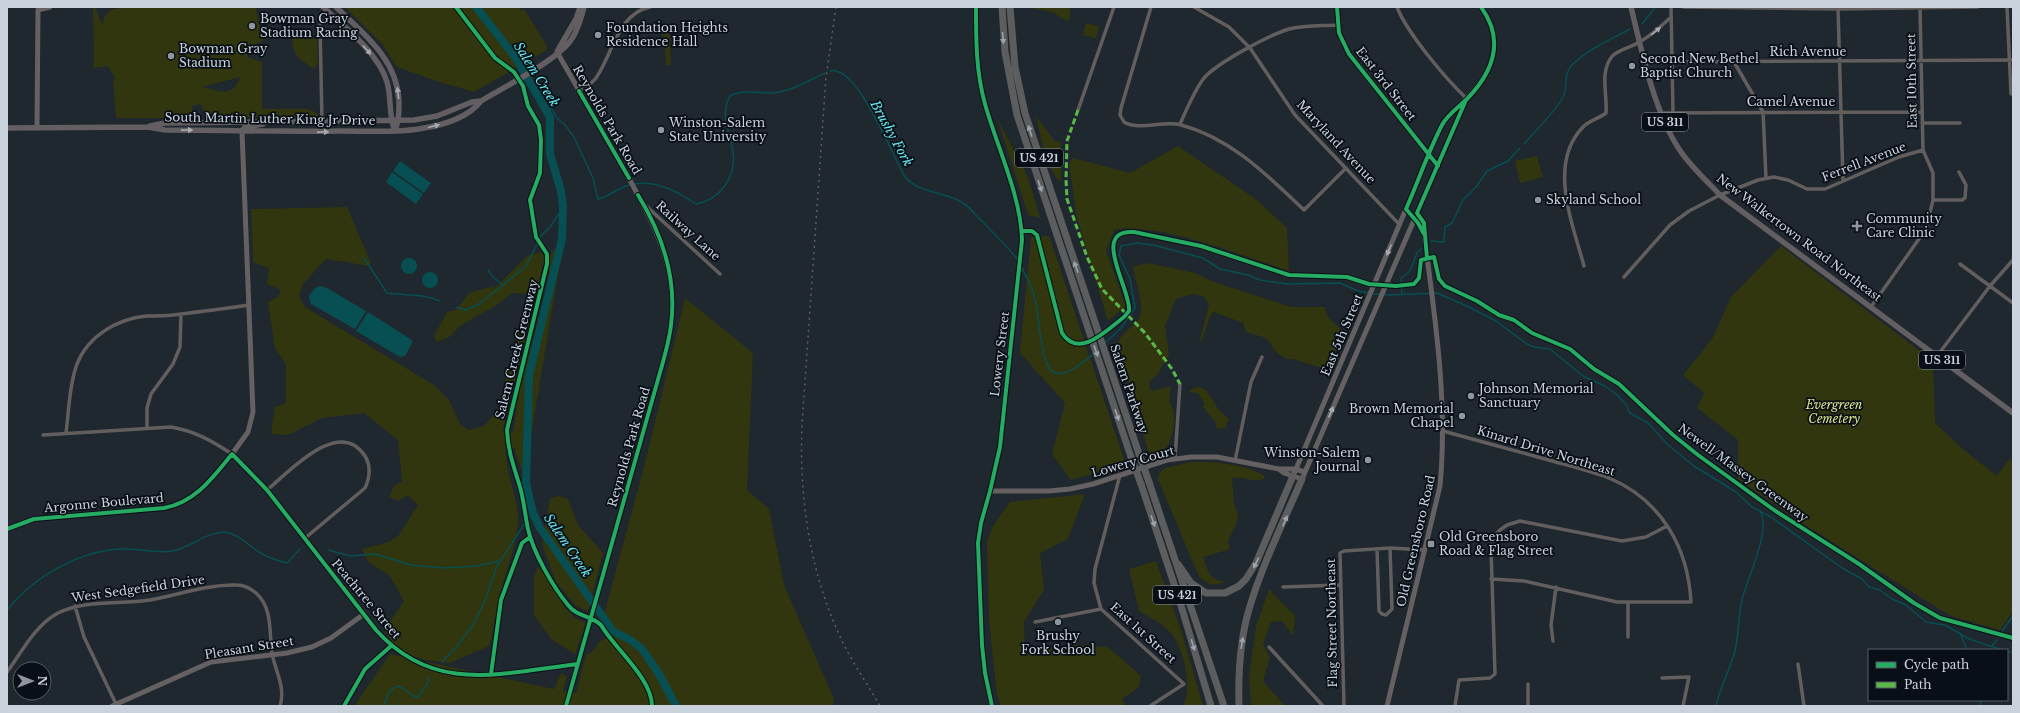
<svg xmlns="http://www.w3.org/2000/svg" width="2020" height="713" viewBox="0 0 2020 713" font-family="'Libre Baskerville',serif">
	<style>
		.green { fill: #31360e; fill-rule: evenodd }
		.water { fill: #074f52 }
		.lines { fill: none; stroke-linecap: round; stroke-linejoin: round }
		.stream { stroke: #074f52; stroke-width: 1.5 }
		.river { stroke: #074f52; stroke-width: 8 }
		.street { stroke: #635e5e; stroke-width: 3.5 }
		.secondary { stroke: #656061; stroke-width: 5 }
		.primary { stroke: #625e61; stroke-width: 5.5 }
		.highway { stroke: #5b5d5f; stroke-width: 7 }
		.rail { stroke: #5f5e62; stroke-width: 1.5; stroke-dasharray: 2 4; stroke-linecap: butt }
		.highway-bridge { stroke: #5b5d5f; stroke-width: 7 }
		.quiet { stroke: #58b947; stroke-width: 3; stroke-dasharray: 6 3; stroke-linecap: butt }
		.cycleway-casing { stroke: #090f16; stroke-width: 6 }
		.cycleway { stroke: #26ab63; stroke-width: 4 }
		.oneway { fill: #a6aab1 }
		.oneway2 { fill: #9ea4ab }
		.oneway3 { fill: #a6aab2 }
		.oneway4 { fill: #a7abb2 }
		.poi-dot { fill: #8e97a0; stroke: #090f16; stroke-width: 1.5 }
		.labels { text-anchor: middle; stroke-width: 3.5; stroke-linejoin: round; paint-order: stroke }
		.shield { fill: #090f16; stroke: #9098a1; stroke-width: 1 }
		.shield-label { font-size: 11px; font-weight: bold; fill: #cad3dd }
		.poi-label { font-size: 12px; fill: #cad3dd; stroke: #090f16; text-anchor: start }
		.street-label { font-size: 12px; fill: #cad3dd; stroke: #090f16 }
		.park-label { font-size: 12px; font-style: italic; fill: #dde78e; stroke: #090f16 }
		.water-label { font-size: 13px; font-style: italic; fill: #68e8ef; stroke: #090f16 }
	</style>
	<rect width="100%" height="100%" fill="#1f272f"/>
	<!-- green -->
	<path class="green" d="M 93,7 L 95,7 L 102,25 L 105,15 L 112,9 L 117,9 L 119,7 L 255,7 L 264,40 L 253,46 L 247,57 L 262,62 L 262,109 L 308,109 L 319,114 L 317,117 L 208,118 L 200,104 L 192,106 L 193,112 L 187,118 L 116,118 L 113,81 L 115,78 L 108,66 L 93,68 L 93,64 L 94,63 ZM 240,77 C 231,100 220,90 202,87 Z
		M 345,7 L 519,7 L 521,11 L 524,9 L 547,46 L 547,50 L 474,92 L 436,81 L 397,67 L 381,43 Z
		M 1027,7 L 1093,7 L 1094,8 L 1070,8 L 1070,20 L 1065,20 L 1052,12 Z
		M 1086,23 L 1099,26 L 1096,38 L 1083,35 Z
		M 305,31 L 317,39 L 318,63 L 314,69 C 296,56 293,57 292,33 Z
		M 661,34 L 670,34 L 671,65 L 666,65 L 664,36 L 661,35 Z
		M 1036,116 L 1054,140 L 1061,143 L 1061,182 C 1049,176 1038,129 1036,116 Z
		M 997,118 L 1028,177 L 1040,218 L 1028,215 Z
		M 1178,146 L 1257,200 L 1287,228 L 1289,271 C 1246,257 1156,221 1114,230 L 1106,251 L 1126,306 L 1108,321 L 1077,218 L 1069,163 L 1073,158 L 1130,173 Z
		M 1537,156 L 1543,177 L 1520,183 L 1515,161 Z
		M 347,207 L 371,263 L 369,266 L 326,259 L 303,284 L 299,296 L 305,307 L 434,385 L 449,400 L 460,424 L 469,430 L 484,426 L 497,411 L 529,294 L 512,293 L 497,305 L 461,325 L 448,338 L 437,342 L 434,336 L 447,312 L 456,310 L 469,293 L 493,286 L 494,289 L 528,255 L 542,252 L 544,260 L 503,429 L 503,432 L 513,433 L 520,388 L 548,282 L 550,255 L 553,251 L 562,251 L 533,423 L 528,465 L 524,477 L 514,448 L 506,448 C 504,468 517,494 518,517 C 518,545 505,571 499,598 C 495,614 494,630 489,646 L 450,663 L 425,660 L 399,652 L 384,630 L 404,601 L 389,575 L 368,562 L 362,549 L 389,542 L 399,535 L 418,505 L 407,495 L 399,501 L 389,497 L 394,486 L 402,481 L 398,440 L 364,413 L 322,418 L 288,435 L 271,434 L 275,407 L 286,403 L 286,364 L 275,348 L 268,302 L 279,296 L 280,290 L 267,284 L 269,268 L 253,262 L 251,209 Z
		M 1049,236 L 1126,465 L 1071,480 L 1052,454 L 1065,403 L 1020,353 L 1031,237 Z
		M 1781,246 L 1933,361 L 1935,423 L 1964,450 L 1997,476 L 2009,459 L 2013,462 L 2013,611 L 2000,630 L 1954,617 L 1939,609 L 1802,523 L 1738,479 L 1738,440 L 1697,408 L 1704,393 L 1683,375 L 1712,339 L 1731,297 Z
		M 1148,263 L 1195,273 L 1214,282 L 1291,307 L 1325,307 C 1325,319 1336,322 1342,332 L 1330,367 L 1319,367 L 1293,359 L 1286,359 L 1274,350 L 1271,344 L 1266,338 L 1246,332 L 1243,323 L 1214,312 L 1211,314 L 1202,340 L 1199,343 L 1209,304 L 1203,296 L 1193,294 L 1176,299 L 1165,326 L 1169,354 L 1158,374 L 1149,382 L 1150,389 L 1154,391 L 1171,386 L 1169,402 C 1179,414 1173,439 1164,451 L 1151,454 L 1148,451 L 1118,344 C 1120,333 1133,328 1139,318 C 1146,306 1134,280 1133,266 Z
		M 685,298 L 753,353 L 747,490 L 769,509 L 784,585 L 834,699 L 833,706 L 354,706 L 390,654 L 554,689 L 561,673 L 567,676 L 563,691 L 576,693 L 586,655 L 593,651 L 599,642 L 611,635 L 604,615 L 646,459 Z
		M 1200,387 L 1206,390 L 1219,410 L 1229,419 L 1225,428 L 1217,429 L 1215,422 L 1202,406 L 1205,404 L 1198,393 L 1189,392 L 1193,388 Z
		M 1191,462 C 1211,461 1251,465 1266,477 C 1257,485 1242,475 1232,478 L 1234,504 L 1238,513 L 1237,522 L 1228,541 L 1230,549 L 1204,557 C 1206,570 1211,581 1225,581 C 1215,588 1207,584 1199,577 L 1158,479 L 1159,473 L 1165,468 Z
		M 1085,494 L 1068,539 L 1040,553 L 1044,590 L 1024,622 L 1025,653 L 1074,645 L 1108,647 L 1141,676 L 1139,687 L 1122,699 L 1126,706 L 1001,706 L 997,695 L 989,621 L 987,541 L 993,526 L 1010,502 Z
		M 560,496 L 568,499 L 578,525 L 603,553 L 588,611 L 577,607 L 556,582 L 542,545 L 550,498 Z
		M 1156,561 L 1181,630 L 1203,706 L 1183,706 C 1193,686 1184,646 1168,630 C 1161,622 1148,617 1139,611 L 1129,569 Z
		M 537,568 L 543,569 L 566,609 L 574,617 L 585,622 L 585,626 L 575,654 L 551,639 L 534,615 L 534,577 Z
		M 1269,589 L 1295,616 L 1293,636 L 1282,621 L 1271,622 L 1263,644 L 1270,657 L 1263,681 L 1285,706 L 1251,706 L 1249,677 L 1256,626 Z"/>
	<!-- water -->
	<path class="water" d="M 400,161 L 431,183 L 424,193 L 393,171 Z
		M 392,172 L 423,194 L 416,204 L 386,182 Z
		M401 266a8 8 0 1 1 16 0a8 8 0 1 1-16 0Z
		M422 280a8 8 0 1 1 16 0a8 8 0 1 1-16 0Z
		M 320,286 L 327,288 L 366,311 L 355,329 L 311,304 L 309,296 L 315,288 Z
		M 368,312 L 412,340 L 412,343 L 405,356 L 400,357 L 356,331 Z"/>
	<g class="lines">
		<!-- stream -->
		<path class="stream" d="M 1642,24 L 1654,9
			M 830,71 C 857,64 892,155 904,175 C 916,194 946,191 963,203 C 971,208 976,216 983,222 C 995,235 1007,246 1018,260
			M 543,108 L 552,109 L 557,118 L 565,125 L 574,137 L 593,178 L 598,199 C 610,197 618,187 630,185
			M 1524,144 C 1536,129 1554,114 1563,97 C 1568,86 1563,75 1572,65 C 1588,49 1610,40 1630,29
			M 634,184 C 655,180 679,192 696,204 C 707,202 717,196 724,187 C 750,151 713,126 730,96 C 742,89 760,93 773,93 C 791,91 809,81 825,73
			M 1431,241 L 1444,242 L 1445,227 L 1452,223 L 1463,200 L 1477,186 L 1487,171 L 1508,161 L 1520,148
			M 364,258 L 387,293 C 407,296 421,293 440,301
			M 1021,267 C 1028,278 1034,292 1036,304 C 1039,318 1041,365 1053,372 C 1065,379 1085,361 1093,354
			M 488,270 L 493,277 L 503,285 L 526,266 L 541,236 L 551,226 L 563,207
			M 1373,294 L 1390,295 L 1437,293 L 1469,307 L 1496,321 L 1527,344 L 1534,347 L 1550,349 L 1583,376 L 1605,386 L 1616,394 L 1625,403 L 1630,413 L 1648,423 L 1667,444 L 1694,466 L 1736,492 L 1752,507 L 1771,517 L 1842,568 L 1862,579 L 1869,587 L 1880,590 L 1892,599 L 1906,605 L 1926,622 L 1945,625 L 1969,639 L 2002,650
			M 1402,294 L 1401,278 L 1410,271 L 1417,253 L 1421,249
			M 456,307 L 466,310 L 479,304 L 503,285
			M 1105,343 L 1121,328 L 1135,308 L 1130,279 L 1119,255 L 1121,246 L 1137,243 L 1153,245 L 1203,258 L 1220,269 L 1248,275 L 1260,280 L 1287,284 L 1340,283 L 1358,291 L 1369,293
			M 528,519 L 533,513
			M 328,550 L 351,556 L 375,554 L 411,565 L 444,568 L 477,566 L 500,561
			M 7,610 C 33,577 79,551 121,549 C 138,548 155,554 172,551 C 191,549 209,528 229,533 C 241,536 249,546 259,552 C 267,557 278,561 287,563 L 300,549
			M 2002,631 L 2013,616
			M 1960,633 L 1967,650
			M 1992,646 L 1997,640
			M 2007,652 L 2013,652
			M 442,662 L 458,645 L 474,623 L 487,596 L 497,566 L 525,523
			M 1980,700 L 1981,706
			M 384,706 C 387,696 389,688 399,686 L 417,698 L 426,686 L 429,678
			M 1716,706 C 1720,687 1730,670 1735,651 C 1739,634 1738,616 1742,600 C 1746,581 1772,529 1760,512"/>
		<!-- river -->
		<path class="river" d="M 476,7 L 515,57 L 550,117 L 550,154 L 561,191 L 563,207 L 562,239 L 529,375 L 526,483 L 533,513 L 540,528 L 613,631 L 632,641 L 642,649 L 659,674 L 676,706"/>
		<!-- street -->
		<path class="street" d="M 1151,7 L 1121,108 L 1120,115 L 1124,122 C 1137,131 1165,120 1181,125 C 1231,138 1268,176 1304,210 L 1346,168
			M 1194,7 L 1229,27 L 1250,48 L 1295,115 L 1399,224
			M 1397,7 C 1407,33 1446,79 1467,99
			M 1671,7 L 1673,112
			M 1683,7 L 1838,9 L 1978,7
			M 2007,7 L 2011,94
			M 1838,8 L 1843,181
			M 1671,62 L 2013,60
			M 1734,62 L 1763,112 L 1766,178
			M 579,91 C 585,87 592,84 596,78 C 613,54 617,14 650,7
			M 1078,110 L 1114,7
			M 1661,113 L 1922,112
			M 322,121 L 320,25 L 329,13
			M 1922,123 L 1960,123
			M 1180,124 C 1187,109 1194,91 1204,78 C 1217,63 1269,35 1289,29 C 1304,25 1322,26 1337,25
			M 1933,200 L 1962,200 L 1965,198 L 1966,185 L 1959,172
			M 644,204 L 720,274
			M 1960,264 L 2013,303
			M 1584,266 C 1573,224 1547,164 1583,127 C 1590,120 1598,119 1606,113 C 1607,101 1604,88 1605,75 C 1608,48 1624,52 1641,41 C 1652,35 1661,26 1670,18
			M 1624,277 L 1670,225 L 1689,211 L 1720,195 L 1758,180 L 1774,177 L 1788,180 L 1807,189 L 1825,189 L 1899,157 L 1923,150
			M 1871,307 L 1926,229 L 1933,200 L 1933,173 L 1923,150 L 1920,7
			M 1937,356 L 1990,286 L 2013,260
			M 147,427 L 147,408 L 151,394 L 173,364 L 180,347 L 181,314
			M 1443,431 C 1477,440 1511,450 1545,459 C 1566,465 1588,470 1609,478 C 1661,500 1688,547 1691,602 L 1617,602 L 1524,581 L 1491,579
			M 66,433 C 69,411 69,386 77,364 C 88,336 117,319 146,316 C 155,316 164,316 173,315 C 198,312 223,309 249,305
			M 1175,459 L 1180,384
			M 1235,461 L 1251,382 L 1262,357
			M 1120,475 L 1095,569 L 1094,583 L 1101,609 L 1184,684 L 1150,706
			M 267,490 C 289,472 339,416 365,456 C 371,466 370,477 365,488 L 304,539
			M 7,529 L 34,519 L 164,508 C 196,502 213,477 232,454 C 212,441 195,431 171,427 L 43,435
			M 1377,549 L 1379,611 L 1382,614 L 1386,615 L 1392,609 L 1390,548
			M 1283,587 L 1340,585
			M 1628,603 L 1628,637
			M 75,606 L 84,637 L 116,704
			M 1035,622 L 1101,609
			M 1553,641 L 1551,625 L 1556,587
			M 1269,647 L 1323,706
			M 1798,664 L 1804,706
			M 7,672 C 22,652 34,626 58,613 C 86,599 120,605 150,600 C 178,595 208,584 237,585 C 245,585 250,588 256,593 C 273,608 269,633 272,653 C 275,671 286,687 280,706
			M 1662,678 L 1689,677 L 1683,706
			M 1528,684 L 1528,706
			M 1344,706 L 1340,553 L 1344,551 L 1390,548 L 1425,550
			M 1455,706 L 1459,680 L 1490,678 L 1495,674 L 1491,548 L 1493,538 L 1500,530 L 1507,525 L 1520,521 L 1622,541 L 1646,537 L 1667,526"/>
		<!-- secondary -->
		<path class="secondary" d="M 976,7 C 976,40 976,72 985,104 C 997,147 1021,196 1022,240 L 1000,447 L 990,491 L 981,523 L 978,543 L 982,645 L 985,673 L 992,706
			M 1337,7 L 1339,33 L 1349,54 L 1438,166
			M 557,52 C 579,91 602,130 624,169 C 656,229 683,273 668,344 L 566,706
			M 37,127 L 38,10 L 50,7
			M 242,131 L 253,412 L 248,432 L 232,454 L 267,490 L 376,630 C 434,695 502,673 578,664
			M 1406,209 L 1418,223 L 1423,233
			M 1279,469 L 1284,473 L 1302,479 L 1466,100
			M 1293,476 L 1439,131 C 1447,115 1455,111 1467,98 C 1494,70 1505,40 1481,7
			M 990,491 L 1049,491 L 1070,489 L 1093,484 L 1167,460 L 1191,457 L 1217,457 L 1279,469 L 1295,469 L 1305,472
			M 112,706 L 211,662 L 287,653 L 312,647 L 331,638 L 364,614
			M 1387,706 L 1440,486 C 1448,402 1435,317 1424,234 L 1424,222 L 1417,213"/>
		<!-- primary -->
		<path class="primary" d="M 323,7 C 345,27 379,54 387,82 C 392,99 388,115 395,131
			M 336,7 C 364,34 397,59 399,101 C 399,112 399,120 395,131
			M 1631,7 C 1642,52 1654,111 1679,149 C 1690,166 1706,180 1720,195 L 2013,413
			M 558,50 L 576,19 L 580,7
			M 150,126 L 165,123 L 414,120 L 437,116 L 472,102 L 481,101
			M 7,128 L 148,127 L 165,130 C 224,130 283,132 342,131 C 369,131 398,133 424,128 C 444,125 469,117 481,101 C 506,86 546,66 566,46 C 576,37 581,19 584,7
			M 242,131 L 245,127 L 263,124"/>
		<!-- highway -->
		<path class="highway" d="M 1002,7 L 1005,52 L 1017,115 L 1131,457
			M 1010,7 L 1015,67 L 1025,113 L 1139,454
			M 1149,482 L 1224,706
			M 1141,484 L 1180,602 L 1211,706
			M 1178,564 L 1191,583 L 1206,593 L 1225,593 L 1239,586 L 1246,579 L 1256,563 L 1293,476
			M 1239,706 C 1238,672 1240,638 1250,606 C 1263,563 1284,521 1302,479"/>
		<!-- rail -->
		<path class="rail" d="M 836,7 L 826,77 L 802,425 C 799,500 810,574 843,643 C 854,665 868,685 880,706"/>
		<!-- highway-bridge -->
		<path class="highway-bridge" d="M 1139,454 L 1149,482
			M 1131,457 L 1141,484"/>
		<!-- quiet -->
		<path class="quiet" d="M 1078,110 L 1067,141 L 1066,180 L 1067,199 L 1087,257 L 1102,289 L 1145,333 L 1172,369 L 1180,384"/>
		<!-- cycleway casing -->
		<g class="cycleway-casing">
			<path id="cycleway" d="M 456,7 L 495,58 L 514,72 L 523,86 L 528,106 L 539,125 L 541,140 L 540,173 L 530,200 L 536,237 L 547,254 L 547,264 L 507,430 C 508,452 514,467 520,487 C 524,501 525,515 528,529 C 533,552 553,587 568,605 C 577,617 591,615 601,625 C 614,648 652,678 652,706
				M 976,7 C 976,40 976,72 985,104 C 997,147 1021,196 1022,240 L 1000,447 L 990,491 L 981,523 L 978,543 L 982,645 L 985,673 L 992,706
				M 1337,7 L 1339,33 L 1349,54 L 1438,166
				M 579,91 L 629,178
				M 1022,231 L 1032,231 L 1037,235 L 1062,333 C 1079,360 1108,329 1124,317 L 1129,311 C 1132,291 1089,229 1134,232 L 1201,246 L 1289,275 L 1347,277 L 1369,284 L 1396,286 L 1414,284 L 1419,278 L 1421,260 L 1434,257 L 1439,279 L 1445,286 L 1477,301 L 1499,315 L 1514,320 L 1532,333 L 1570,349 L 1594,369 L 1619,384 L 1673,435 L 1698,455 L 1774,510 L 1859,564 L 1914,603 L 1940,618 L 2013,638
				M 1424,234 L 1418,223 L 1406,209 C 1418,182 1428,152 1442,125 C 1448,114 1458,108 1467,99 C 1494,71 1505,40 1481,7
				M 1427,258 L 1424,223 L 1417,213 L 1466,100
				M 7,529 L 34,519 L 164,508 C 196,502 213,477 232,454 L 267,490 L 376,630 C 434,695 502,673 578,664
				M 491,674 L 501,600 L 522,543 L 530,537
				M 344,706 L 365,669 L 391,646
				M 566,706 L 659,376 C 664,359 669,342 671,325 C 677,279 662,234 638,195"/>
		</g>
		<!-- cycleway -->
		<use href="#cycleway" class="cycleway"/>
	</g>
	<!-- one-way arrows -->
	<defs><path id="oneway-solid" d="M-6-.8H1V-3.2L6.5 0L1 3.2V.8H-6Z"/></defs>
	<use class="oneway" href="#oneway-solid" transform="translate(1656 31) rotate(-39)"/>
	<g class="oneway2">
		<use href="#oneway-solid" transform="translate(1003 38) rotate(85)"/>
		<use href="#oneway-solid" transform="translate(1030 131) rotate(-108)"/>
		<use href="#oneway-solid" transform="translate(1040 186) rotate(71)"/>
		<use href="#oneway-solid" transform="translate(1076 267) rotate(-110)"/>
		<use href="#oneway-solid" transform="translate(1096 351) rotate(71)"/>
		<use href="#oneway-solid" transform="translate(1117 415) rotate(71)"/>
		<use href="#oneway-solid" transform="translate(1153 521) rotate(71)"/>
		<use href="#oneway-solid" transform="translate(1285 521) rotate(-67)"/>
		<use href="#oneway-solid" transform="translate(1256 563) rotate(116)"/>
		<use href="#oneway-solid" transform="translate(1242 643) rotate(-81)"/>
		<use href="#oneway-solid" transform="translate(1193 645) rotate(73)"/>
	</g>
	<g class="oneway3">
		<use href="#oneway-solid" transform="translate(367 50) rotate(47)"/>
		<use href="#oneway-solid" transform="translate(398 93) rotate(-97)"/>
		<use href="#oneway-solid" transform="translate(434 126) rotate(-14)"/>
		<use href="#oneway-solid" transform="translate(187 130) rotate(-1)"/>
		<use href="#oneway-solid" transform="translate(323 132) rotate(-1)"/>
	</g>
	<g class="oneway4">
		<use href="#oneway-solid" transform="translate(1389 250) rotate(113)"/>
		<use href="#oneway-solid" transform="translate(1331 412) rotate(-67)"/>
	</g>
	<!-- markers -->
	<g class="poi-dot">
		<circle cx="252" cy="26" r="4"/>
		<circle cx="598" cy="35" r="4"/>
		<circle cx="171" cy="56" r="4"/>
		<circle cx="1632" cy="66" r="4"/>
		<circle cx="661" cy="130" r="4"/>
		<circle cx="1538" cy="200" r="4"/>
		<path d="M1855 220h4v4h4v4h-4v4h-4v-4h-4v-4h4z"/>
		<circle cx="1471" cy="396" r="4"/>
		<circle cx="1462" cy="416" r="4"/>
		<circle cx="1368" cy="460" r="4"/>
		<rect x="1427" y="540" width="8" height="8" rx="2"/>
		<circle cx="1058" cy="622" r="4"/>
	</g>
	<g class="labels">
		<!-- shield labels -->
		<g class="shield">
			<rect x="1642" y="113" width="46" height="18" rx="3"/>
			<rect x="1015" y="149" width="48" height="18" rx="3"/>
			<rect x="1919" y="351" width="46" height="18" rx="3"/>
			<rect x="1153" y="586" width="48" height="18" rx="3"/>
		</g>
		<g class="shield-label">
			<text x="1665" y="126">US 311</text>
			<text x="1039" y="162">US 421</text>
			<text x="1942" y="364">US 311</text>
			<text x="1177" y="599">US 421</text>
		</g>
		<!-- poi labels -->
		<g class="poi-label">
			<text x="260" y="23">Bowman Gray<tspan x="260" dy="14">Stadium Racing</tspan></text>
			<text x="606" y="32">Foundation Heights<tspan x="606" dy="14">Residence Hall</tspan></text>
			<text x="179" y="53">Bowman Gray<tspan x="179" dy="14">Stadium</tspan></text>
			<text x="1640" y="63">Second New Bethel<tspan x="1640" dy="14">Baptist Church</tspan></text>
			<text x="669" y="127">Winston-Salem<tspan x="669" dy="14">State University</tspan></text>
			<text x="1546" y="204">Skyland School</text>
			<text x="1866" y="223">Community<tspan x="1866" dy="14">Care Clinic</tspan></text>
			<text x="1479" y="393">Johnson Memorial<tspan x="1479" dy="14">Sanctuary</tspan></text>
			<text x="1454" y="413" text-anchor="end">Brown Memorial<tspan x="1454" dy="14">Chapel</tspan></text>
			<text x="1360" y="457" text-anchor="end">Winston-Salem<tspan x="1360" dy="14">Journal</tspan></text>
			<text x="1439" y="541">Old Greensboro<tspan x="1439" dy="14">Road &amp; Flag Street</tspan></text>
			<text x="1058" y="640" text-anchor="middle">Brushy<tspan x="1058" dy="14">Fork School</tspan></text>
		</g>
		<!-- street labels -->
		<g class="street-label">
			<text x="1808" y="56">Rich Avenue</text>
			<text transform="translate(1912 81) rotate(-91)" y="4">East 10th Street</text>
			<text transform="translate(1386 84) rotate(52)" y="4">East 3rd Street</text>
			<text x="1791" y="106">Camel Avenue</text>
			<text transform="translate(270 119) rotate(1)" y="4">South Martin Luther King Jr Drive</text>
			<text transform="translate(607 120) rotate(60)" y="4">Reynolds Park Road</text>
			<text transform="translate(1336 142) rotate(47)" y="4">Maryland Avenue</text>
			<text transform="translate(1864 162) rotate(-21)" y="4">Ferrell Avenue</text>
			<text transform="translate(688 231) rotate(42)" y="4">Railway Lane</text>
			<text transform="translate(1799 238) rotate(37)" y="4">New Walkertown Road Northeast</text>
			<text transform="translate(1342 335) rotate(-67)" y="4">East 5th Street</text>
			<text transform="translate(517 349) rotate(-76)" y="4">Salem Creek Greenway</text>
			<text transform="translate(1000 354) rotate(-83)" y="4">Lowery Street</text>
			<text transform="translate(1129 389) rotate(71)" y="4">Salem Parkway</text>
			<text transform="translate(629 447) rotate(-74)" y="4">Reynolds Park Road</text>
			<text transform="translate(1546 451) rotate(17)" y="4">Kinard Drive Northeast</text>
			<text transform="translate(1133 462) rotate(-16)" y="4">Lowery Court</text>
			<text transform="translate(1743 473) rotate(36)" y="4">Newell/Massey Greenway</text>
			<text transform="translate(104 503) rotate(-5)" y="4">Argonne Boulevard</text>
			<text transform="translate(1416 541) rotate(-77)" y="4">Old Greensboro Road</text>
			<text transform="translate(138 589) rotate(-8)" y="4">West Sedgefield Drive</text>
			<text transform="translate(366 599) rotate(50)" y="4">Peachtree Street</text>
			<text transform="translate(1332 623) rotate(-91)" y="4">Flag Street Northeast</text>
			<text transform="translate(1143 633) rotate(42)" y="4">East 1st Street</text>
			<text transform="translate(249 648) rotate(-9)" y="4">Pleasant Street</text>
		</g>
		<!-- park labels -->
		<g class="park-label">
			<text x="1834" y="409">Evergreen<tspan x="1834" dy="14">Cemetery</tspan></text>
		</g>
		<!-- water labels -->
		<g class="water-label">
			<text transform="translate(537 74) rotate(58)" y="5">Salem Creek</text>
			<text transform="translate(892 133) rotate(61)" y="5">Brushy Fork</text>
			<text transform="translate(568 545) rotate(56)" y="5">Salem Creek</text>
		</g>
	</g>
	<!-- border -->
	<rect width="2020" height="713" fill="none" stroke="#cad3dd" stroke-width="16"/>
	<!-- legend -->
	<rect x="1868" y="649" width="140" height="52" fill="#090f16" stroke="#565d66"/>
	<rect x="1876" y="662" width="20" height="6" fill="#26ab63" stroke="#565d66"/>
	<text x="1904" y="669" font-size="12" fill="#cad3dd">Cycle path</text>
	<rect x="1876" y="682" width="20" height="6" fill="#58b947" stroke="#565d66"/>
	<text x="1904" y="689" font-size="12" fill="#cad3dd">Path</text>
	<!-- north arrow -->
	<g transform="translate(32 681) rotate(90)"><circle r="19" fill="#090f16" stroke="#565d66"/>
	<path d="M0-3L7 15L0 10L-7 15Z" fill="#8e97a0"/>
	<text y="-6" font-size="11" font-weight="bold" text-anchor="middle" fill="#cad3dd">N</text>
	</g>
</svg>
